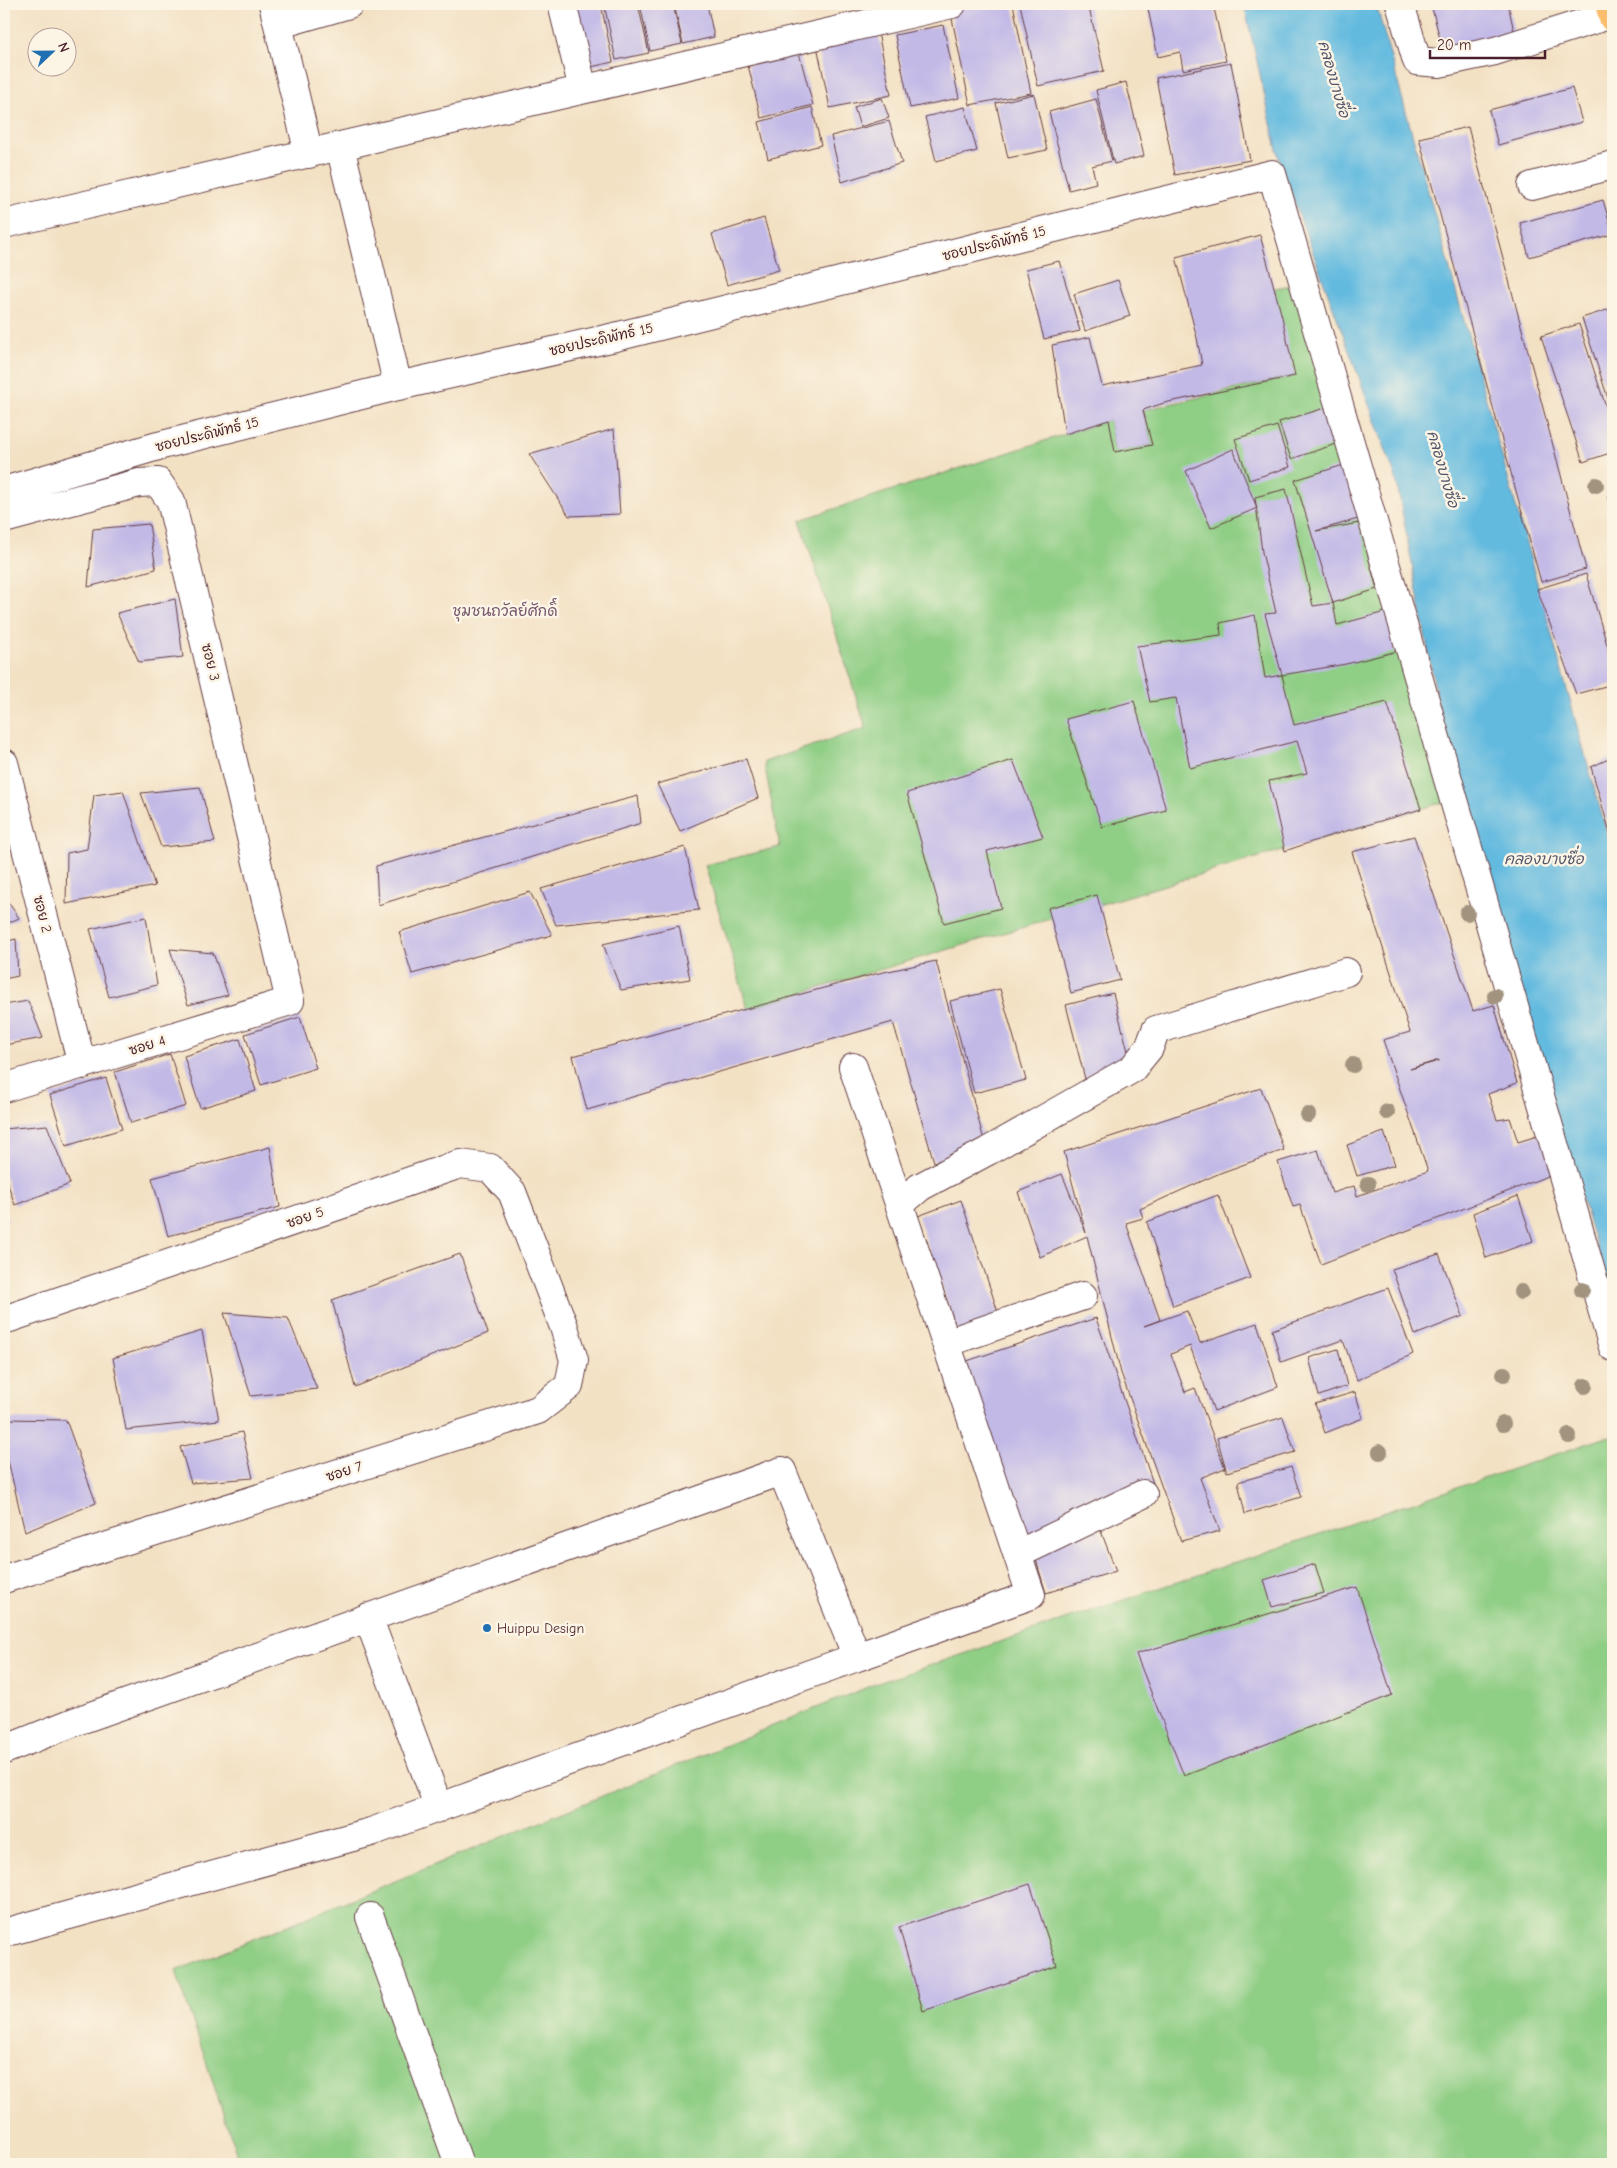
<svg xmlns="http://www.w3.org/2000/svg" width="1617" height="2168" viewBox="0 0 1617 2168" font-family="'Comic Neue','Playpen Sans Thai',sans-serif">
	<style>
		.green { fill: #8fce85; stroke: #6c7658 }
		.water { fill: #62badf; stroke: #566c85 }
		.building { fill: #c2b9e7; fill-rule: evenodd }
		.lines { fill: none; stroke-linecap: round; stroke-linejoin: round }
		.minor-casing { stroke: #633c42; stroke-width: 30 }
		.major-casing { stroke: #633c42; stroke-width: 30 }
		.minor { stroke: #fff; stroke-width: 28 }
		.major { stroke: #fbbd6e; stroke-width: 28 }
		.tree { fill: #a2937f }
		.poi-dot { fill: #1f6fb2; stroke: #fcf5e5; stroke-width: 2 }
		.labels { text-anchor: middle; stroke-width: 5; stroke-linejoin: round; paint-order: stroke }
		.street-label { font-size: 14px; fill: #4a1f2b; stroke: #fcf5e5 }
		.poi-label { font-size: 14px; fill: #4a1f2b; stroke: #fcf5e5; text-anchor: start }
		.water-label { font-size: 15px; font-style: italic; fill: #52556a; stroke: #fcf5e5 }
		.neighbourhood-label { font-size: 15px; fill: #74556d; stroke: #fcf5e5 }
	</style>
	<rect width="100%" height="100%" fill="#fcf5e5"/>
	<filter id="ink" filterUnits="userSpaceOnUse"><feTurbulence type="fractalNoise" baseFrequency=".02" numOctaves="2"/><feDisplacementMap in="SourceGraphic" scale="10" xChannelSelector="R" yChannelSelector="G"/><feConvolveMatrix kernelMatrix="1 2 1 2 8 2 1 2 1" color-interpolation-filters="sRGB"/></filter>
	<filter id="wash" filterUnits="userSpaceOnUse"><feTurbulence type="fractalNoise" baseFrequency=".0096" numOctaves="4" result="noise"/><feDisplacementMap in="SourceGraphic" scale="20" xChannelSelector="R" yChannelSelector="G"/><feGaussianBlur stdDeviation="1.12" result="paint"/><feColorMatrix in="noise" values="0 0 0 0 0 0 0 0 0 0 0 0 0 0 0 0 0 1.4 0 .05"/><feComposite in="paint" operator="in"/></filter>
	<g filter="url(#wash)">
		<rect width="100%" height="100%" fill="#f3e1c4"/>
		<!-- green -->
		<path class="green" d="M 1304,283 L 1458,798 L 748,1009 L 705,865 L 780,847 L 764,762 L 866,728 L 800,520 L 1109,420 L 1115,452 L 1152,445 L 1143,410 L 1294,376 L 1274,288 Z
			M 1613,1435 L 1613,2164 L 240,2164 L 176,1971 L 875,1684 Z"/>
		<!-- water -->
		<path class="water" d="M 1244,4 L 1376,4 L 1613,855 L 1613,1300 L 1451,774 L 1396,478 L 1280,163 Z"/>
		<g id="blocks">
			<!-- building -->
			<path class="building" d="M 568,4 L 601,4 L 613,62 L 582,69 Z
				M 604,4 L 638,4 L 649,53 L 616,60 Z
				M 640,4 L 673,4 L 682,44 L 650,51 Z
				M 674,4 L 707,4 L 714,37 L 683,44 Z
				M 976,4 L 1013,4 L 1031,93 L 970,105 L 950,9 Z
				M 1020,4 L 1088,4 L 1104,71 L 1038,86 Z
				M 1147,4 L 1213,4 L 1226,61 L 1183,70 L 1180,52 L 1158,57 Z
				M 1431,4 L 1508,4 L 1515,36 L 1443,51 Z
				M 943,25 L 959,98 L 910,108 L 895,35 Z
				M 877,28 L 891,95 L 830,108 L 816,41 Z
				M 799,53 L 813,105 L 761,118 L 748,65 Z
				M 1231,63 L 1250,160 L 1175,175 L 1156,78 Z
				M 1126,82 L 1144,156 L 1114,164 L 1096,90 Z
				M 1572,88 L 1582,122 L 1498,145 L 1489,110 Z
				M 1034,94 L 1047,150 L 1008,158 L 996,103 Z
				M 882,98 L 889,118 L 860,127 L 854,107 Z
				M 1096,99 L 1112,161 L 1092,166 L 1096,183 L 1069,190 L 1049,112 Z
				M 812,107 L 821,145 L 768,159 L 759,122 Z
				M 965,107 L 977,151 L 936,161 L 925,117 Z
				M 889,121 L 902,163 L 842,182 L 831,136 Z
				M 1468,127 L 1586,569 L 1541,582 L 1419,138 Z
				M 1603,200 L 1613,234 L 1529,257 L 1520,223 Z
				M 764,218 L 779,270 L 727,285 L 712,234 Z
				M 1260,235 L 1282,317 L 1295,376 L 1164,403 L 1143,410 L 1152,445 L 1115,452 L 1109,420 L 1065,434 L 1052,345 L 1090,337 L 1102,386 L 1202,365 L 1197,338 L 1176,257 Z
				M 1059,261 L 1080,331 L 1044,339 L 1026,269 Z
				M 1118,280 L 1130,316 L 1085,331 L 1074,294 Z
				M 1613,308 L 1613,414 L 1582,318 Z
				M 1579,324 L 1613,429 L 1613,452 L 1583,462 L 1541,336 Z
				M 1325,408 L 1336,444 L 1291,459 L 1279,422 Z
				M 1277,426 L 1290,467 L 1249,480 L 1235,439 Z
				M 614,429 L 620,514 L 569,516 L 529,454 Z
				M 1233,449 L 1257,508 L 1211,528 L 1186,471 Z
				M 1350,463 L 1365,517 L 1316,531 L 1359,523 L 1377,589 L 1333,603 L 1337,625 L 1389,611 L 1398,651 L 1346,664 L 1282,675 L 1265,614 L 1276,613 L 1262,552 L 1255,497 L 1286,489 L 1313,606 L 1333,603 L 1295,480 Z
				M 1613,495 L 1613,512 L 1608,496 Z
				M 149,524 L 156,569 L 88,587 L 93,529 Z
				M 1586,574 L 1613,665 L 1613,684 L 1576,694 L 1537,589 Z
				M 175,599 L 183,657 L 139,662 L 117,613 Z
				M 1255,615 L 1265,678 L 1282,675 L 1294,725 L 1387,702 L 1421,809 L 1326,837 L 1285,851 L 1269,781 L 1307,773 L 1297,741 L 1190,768 L 1176,698 L 1150,702 L 1137,646 L 1221,635 L 1220,623 Z
				M 1134,701 L 1166,810 L 1102,827 L 1066,719 Z
				M 1613,757 L 1613,843 L 1591,767 Z
				M 746,759 L 758,798 L 680,831 L 657,784 Z
				M 1013,760 L 1043,837 L 987,851 L 1001,908 L 944,923 L 907,793 Z
				M 200,787 L 215,842 L 161,847 L 141,793 Z
				M 123,791 L 155,886 L 66,904 L 67,853 L 87,849 L 94,795 Z
				M 638,796 L 641,823 L 378,905 L 376,866 Z
				M 1414,836 L 1473,1011 L 1494,1005 L 1517,1083 L 1488,1094 L 1497,1120 L 1510,1118 L 1518,1142 L 1547,1133 L 1558,1172 L 1321,1264 L 1300,1205 L 1293,1207 L 1278,1162 L 1318,1150 L 1332,1193 L 1354,1186 L 1357,1196 L 1428,1171 L 1383,1040 L 1410,1032 L 1352,852 ZM 1439,1060 L 1439,1061 L 1410,1069 Z
				M 685,847 L 699,910 L 556,925 L 541,889 Z
				M 530,892 L 552,935 L 412,974 L 399,932 Z
				M 1097,895 L 1120,980 L 1071,993 L 1048,908 Z
				M 4,896 L 19,918 L 4,925 Z
				M 146,917 L 157,985 L 109,997 L 90,929 Z
				M 679,926 L 690,979 L 621,990 L 603,944 Z
				M 16,939 L 18,976 L 4,979 L 4,942 Z
				M 170,949 L 213,953 L 228,995 L 188,1005 Z
				M 936,961 L 986,1148 L 934,1162 L 893,1022 L 587,1110 L 573,1056 L 879,973 Z
				M 1000,989 L 1026,1080 L 974,1093 L 950,1001 Z
				M 1113,993 L 1132,1067 L 1085,1079 L 1066,1005 Z
				M 28,1001 L 43,1038 L 4,1045 L 4,1005 Z
				M 300,1017 L 316,1068 L 261,1085 L 245,1034 Z
				M 240,1039 L 256,1091 L 200,1108 L 184,1056 Z
				M 170,1054 L 186,1106 L 131,1123 L 115,1072 Z
				M 106,1078 L 122,1129 L 66,1146 L 50,1095 Z
				M 1261,1088 L 1284,1150 L 1220,1173 L 1140,1209 L 1143,1218 L 1126,1223 L 1160,1320 L 1144,1326 L 1187,1311 L 1200,1343 L 1257,1323 L 1278,1387 L 1214,1411 L 1190,1346 L 1171,1354 L 1185,1392 L 1195,1388 L 1225,1468 L 1200,1478 L 1220,1531 L 1181,1541 L 1121,1373 L 1087,1236 L 1040,1257 L 1018,1192 L 1062,1174 L 1086,1233 L 1064,1152 Z
				M 47,1125 L 70,1184 L 15,1205 L 4,1173 L 4,1129 Z
				M 1384,1132 L 1395,1165 L 1357,1176 L 1347,1145 Z
				M 270,1147 L 280,1207 L 168,1236 L 152,1178 Z
				M 1218,1195 L 1250,1278 L 1173,1306 L 1147,1222 Z
				M 1518,1196 L 1533,1241 L 1486,1258 L 1473,1213 Z
				M 961,1200 L 1000,1318 L 958,1333 L 918,1216 Z
				M 4,1209 L 8,1220 L 4,1221 Z
				M 460,1254 L 488,1333 L 355,1387 L 332,1300 Z
				M 1439,1254 L 1463,1316 L 1415,1335 L 1392,1269 Z
				M 1388,1288 L 1413,1354 L 1357,1380 L 1343,1340 L 1281,1362 L 1272,1330 Z
				M 224,1313 L 288,1318 L 317,1389 L 251,1396 Z
				M 1096,1318 L 1154,1486 L 1024,1541 L 961,1363 Z
				M 202,1331 L 219,1420 L 126,1430 L 113,1358 Z
				M 1338,1349 L 1347,1386 L 1319,1396 L 1309,1358 Z
				M 1355,1392 L 1363,1418 L 1325,1433 L 1315,1404 Z
				M 1283,1417 L 1295,1452 L 1227,1472 L 1217,1438 Z
				M 4,1419 L 66,1420 L 96,1503 L 25,1532 L 4,1444 Z
				M 242,1432 L 253,1478 L 191,1483 L 180,1447 Z
				M 1291,1467 L 1301,1497 L 1245,1514 L 1238,1482 Z
				M 1099,1526 L 1116,1571 L 1046,1593 L 1033,1550 Z
				M 1315,1564 L 1324,1593 L 1272,1607 L 1264,1580 Z
				M 1357,1587 L 1392,1695 L 1184,1776 L 1136,1654 Z
				M 1030,1884 L 1057,1966 L 923,2011 L 899,1927 Z"/>
		</g>
	</g>
	<g filter="url(#ink)">
		<use href="#blocks" fill-opacity="0" stroke="#633c42" stroke-width="1"/>
		<g class="lines">
			<!-- minor casing -->
			<g class="minor-casing">
				<path id="minor" d="M 273,4 L 309,154
					M 562,4 L 583,89
					M 1400,4 L 1417,61 L 1439,63 L 1495,51 L 1612,14
					M 280,24 L 349,4
					M 340,146 L 398,386
					M 1532,186 L 1613,165
					M 4,224 L 952,4
					M 4,491 L 158,446 L 398,386 L 615,337 L 1272,174 L 1613,1347
					M 4,519 L 139,483 L 158,482 L 171,501 L 290,1001 L 4,1088
					M 4,763 L 82,1065
					M 853,1067 L 1031,1595 L 857,1657
					M 900,1204 L 920,1187 L 988,1151 L 1132,1069 L 1149,1048 L 1156,1030 L 1346,972
					M 4,1320 L 460,1164 L 490,1168 L 512,1192 L 564,1327 L 574,1360 L 569,1386 L 538,1410 L 4,1579
					M 946,1343 L 1083,1296
					M 1018,1554 L 1143,1494
					M 368,1617 L 439,1808
					M 4,1750 L 74,1722 L 782,1471 L 857,1657 L 371,1832 L 4,1933
					M 370,1917 L 459,2164"/>
			</g>
			<!-- major casing -->
			<g class="major-casing">
				<path id="major" d="M 1609,4 L 1613,18"/>
			</g>
			<!-- minor -->
			<use href="#minor" class="minor"/>
			<!-- major -->
			<use href="#major" class="major"/>
		</g>
		<!-- trees -->
		<g class="tree">
			<circle cx="1596" cy="485" r="8"/>
			<circle cx="1467" cy="913" r="8"/>
			<circle cx="1495" cy="996" r="8"/>
			<circle cx="1353" cy="1065" r="8"/>
			<circle cx="1387" cy="1112" r="8"/>
			<circle cx="1308" cy="1115" r="8"/>
			<circle cx="1368" cy="1184" r="8"/>
			<circle cx="1582" cy="1290" r="8"/>
			<circle cx="1521" cy="1292" r="8"/>
			<circle cx="1504" cy="1374" r="8"/>
			<circle cx="1585" cy="1386" r="8"/>
			<circle cx="1503" cy="1424" r="8"/>
			<circle cx="1569" cy="1436" r="8"/>
			<circle cx="1380" cy="1452" r="8"/>
		</g>
	</g>
	<!-- markers -->
	<circle class="poi-dot" cx="487" cy="1628" r="5"/>
	<g class="labels">
		<!-- street labels -->
		<g class="street-label">
			<text transform="translate(994 243) rotate(-14)" y="5">ซอยประดิพัทธ์ 15</text>
			<text transform="translate(601 339) rotate(-13)" y="5">ซอยประดิพัทธ์ 15</text>
			<text transform="translate(207 434) rotate(-14)" y="5">ซอยประดิพัทธ์ 15</text>
			<text transform="translate(211 662) rotate(76)" y="5">ซอย 3</text>
			<text transform="translate(43 914) rotate(76)" y="5">ซอย 2</text>
			<text transform="translate(147 1045) rotate(-17)" y="5">ซอย 4</text>
			<text transform="translate(305 1217) rotate(-19)" y="5">ซอย 5</text>
			<text transform="translate(344 1471) rotate(-18)" y="5">ซอย 7</text>
		</g>
		<!-- poi labels -->
		<g class="poi-label">
			<text x="497" y="1633">Huippu Design</text>
		</g>
		<!-- water labels -->
		<g class="water-label">
			<text transform="translate(1334 79) rotate(74)" y="5">คลองบางซื่อ</text>
			<text transform="translate(1443 469) rotate(74)" y="5">คลองบางซื่อ</text>
			<text x="1544" y="864">คลองบางซื่อ</text>
		</g>
		<!-- neighbourhood labels -->
		<g class="neighbourhood-label">
			<text x="505" y="616">ชุมชนถวัลย์ศักดิ์</text>
		</g>
	</g>
	<!-- margin -->
	<rect width="1617" height="2168" fill="none" stroke="#fcf5e5" stroke-width="20"/>
	<!-- north arrow -->
	<g transform="translate(52 52) rotate(68)"><circle r="24" fill="#fcf5e5" stroke="#b59f9b"/>
	<path d="M0-4L9 19L0 12L-9 19Z" fill="#1f6fb2"/>
	<text y="-8" font-size="14" font-weight="bold" text-anchor="middle" fill="#4a1f2b">N</text>
	</g>
	<!-- scale -->
	<path d="M1430 50v8h115v-8" fill="none" stroke="#4a1f2b" stroke-width="2.5"/>
	<text x="1437" y="50" font-size="15" fill="#4a1f2b" stroke="#fcf5e5" stroke-width="4" paint-order="stroke">20 m</text>
</svg>
